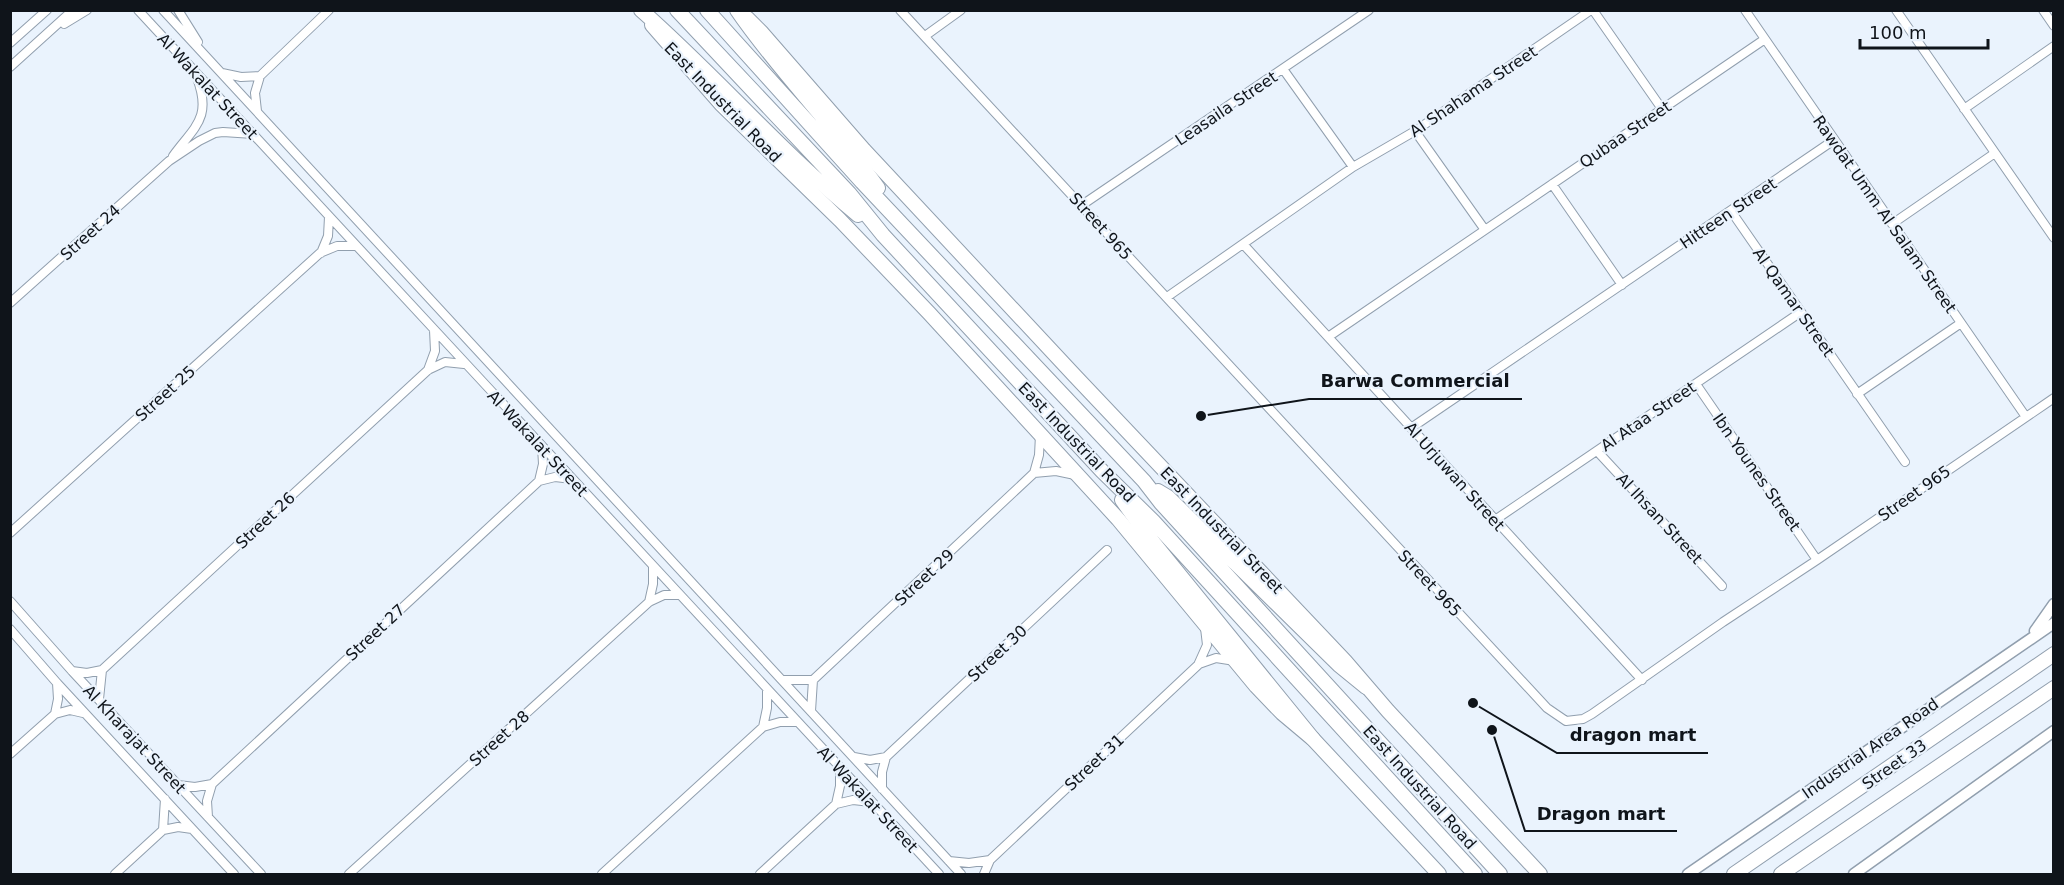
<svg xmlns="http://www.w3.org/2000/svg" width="2064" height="885" viewBox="0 0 2064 885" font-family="'DejaVu Sans',sans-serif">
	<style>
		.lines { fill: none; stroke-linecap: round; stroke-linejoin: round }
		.minor-casing { stroke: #919fae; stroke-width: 10 }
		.tertiary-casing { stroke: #919fae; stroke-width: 13 }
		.primary-casing { stroke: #919fae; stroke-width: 16 }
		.trunk-casing { stroke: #919fae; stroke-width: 16 }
		.minor { stroke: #fff; stroke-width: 8 }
		.tertiary { stroke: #fff; stroke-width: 10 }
		.primary { stroke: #fff; stroke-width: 14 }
		.trunk { stroke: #fff; stroke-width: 14 }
		.labels { text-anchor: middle; stroke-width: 4.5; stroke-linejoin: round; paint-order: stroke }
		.street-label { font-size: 16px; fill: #0f141a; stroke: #eaf3fd }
		.leader { fill: none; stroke: #0f141a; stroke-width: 2 }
		.callout-dot { fill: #0f141a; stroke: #eaf3fd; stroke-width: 2 }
		.callout-label { font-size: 18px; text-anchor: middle; font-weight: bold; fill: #0f141a; stroke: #eaf3fd; stroke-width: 4.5; stroke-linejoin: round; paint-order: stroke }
	</style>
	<rect width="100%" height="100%" fill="#eaf3fd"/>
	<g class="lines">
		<!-- minor casing -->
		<g class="minor-casing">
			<path id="minor" d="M 138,10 L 939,874
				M 163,10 L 961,874
				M 178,10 L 198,42
				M 900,10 L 1547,708 L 1566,721 L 1583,719 L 1592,714 L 1723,622 L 1817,560 L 2054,398
				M 1593,10 L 1662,109
				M 1745,10 L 2026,417
				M 1896,10 L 2054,238
				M 2043,10 L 2054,26
				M 64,24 L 87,10
				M 925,36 L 961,10
				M 10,43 L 47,10
				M 10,67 L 73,10
				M 1283,69 L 1353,167
				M 222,73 L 241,77 L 260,76
				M 1964,109 L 2054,46
				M 257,111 L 255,93 L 260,76 L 329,10
				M 1415,131 L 1485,230
				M 173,156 C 195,126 212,118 197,78
				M 1552,184 L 1622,285
				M 1082,205 L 1369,10
				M 1731,211 L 1905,462
				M 1892,224 L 1995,153
				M 1243,244 L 1642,680
				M 321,253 L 328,236 L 329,217
				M 1167,297 L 1353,167 L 1415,131 L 1591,10
				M 10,303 L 169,161 L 199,141 L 215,133 L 223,132 L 253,134
				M 1328,337 L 1765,39
				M 428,370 L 435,351 L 434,330
				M 1696,384 L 1817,560
				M 1857,394 L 1961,323
				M 1411,428 L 1834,140
				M 1597,451 L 1722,586
				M 1034,473 L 1056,471 L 1075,475
				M 539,481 L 543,464 L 542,447
				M 1495,520 L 1801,312
				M 10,533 L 320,253 L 337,246 L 355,246
				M 10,601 L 72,671 L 261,874
				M 649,602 L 653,584 L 653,567
				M 10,629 L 57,683 L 234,874
				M 1199,664 L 1216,658 L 1235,661
				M 72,671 L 87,673 L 102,670 L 428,370 L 445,362 L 464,364
				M 782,680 L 813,680 L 1034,473 L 1039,455 L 1040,435
				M 99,699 L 102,670
				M 811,711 L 813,680
				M 55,714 L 58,699 L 57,683
				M 763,727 L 767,708 L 767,689
				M 10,754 L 55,714 L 70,710 L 83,713
				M 854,757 L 870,760 L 886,757 L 1107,550
				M 178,785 L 195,787 L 212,784
				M 882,789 L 882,772 L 886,757
				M 836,804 L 840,786 L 840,768
				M 208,817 L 207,801 L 212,784 L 539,481 L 555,477 L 572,479
				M 163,830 L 165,799
				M 949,861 L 969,863 L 990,860
				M 115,874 L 163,830 L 178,827 L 192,829
				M 349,874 L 649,602 L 664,595 L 679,595
				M 602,874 L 763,727 L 780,722 L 797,722
				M 760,874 L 836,804 L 853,800 L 871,802
				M 984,874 L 990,860 L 1198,665 L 1207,645 L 1205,628"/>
		</g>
		<!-- tertiary casing -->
		<g class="tertiary-casing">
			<path id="tertiary" d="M 2035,631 L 2054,604
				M 1688,874 L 2054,623
				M 1854,874 L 2054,731"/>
		</g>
		<!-- primary casing -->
		<g class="primary-casing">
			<path id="primary" d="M 747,18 L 762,33 L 864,150 L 1075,376 L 1345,661 L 1388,711 L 1540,874
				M 652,25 L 721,104 L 840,220 L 929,313 L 1118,519 L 1256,686 L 1282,713 L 1313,739 L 1439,874"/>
		</g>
		<!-- trunk casing -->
		<g class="trunk-casing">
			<path id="trunk" d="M 641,10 C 716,76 781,152 858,215
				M 677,10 L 849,193 L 883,235 L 1102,471 L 1153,521 L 1475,874
				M 707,10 L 862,182 L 1144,481 L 1161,503 L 1500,874
				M 737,10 C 780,73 835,126 878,188
				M 1158,491 L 1168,497 L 1339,665 L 1366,687
				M 1122,500 L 1144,531 L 1313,739
				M 1734,874 L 2054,654
				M 1781,874 L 2054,688"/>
		</g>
		<!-- minor -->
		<use href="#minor" class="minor"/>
		<!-- tertiary -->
		<use href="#tertiary" class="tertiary"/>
		<!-- primary -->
		<use href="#primary" class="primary"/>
		<!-- trunk -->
		<use href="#trunk" class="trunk"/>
	</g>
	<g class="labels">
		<!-- street labels -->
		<g class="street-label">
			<text transform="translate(208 86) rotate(47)" y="6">Al Wakalat Street</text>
			<text transform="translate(1473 91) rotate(-34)" y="6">Al Shahama Street</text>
			<text transform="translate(723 102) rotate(46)" y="6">East Industrial Road</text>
			<text transform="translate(1226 108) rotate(-34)" y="6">Leasaila Street</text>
			<text transform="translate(1625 134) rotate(-34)" y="6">Qubaa Street</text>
			<text transform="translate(1728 213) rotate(-34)" y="6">Hitteen Street</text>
			<text transform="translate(1885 214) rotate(55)" y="6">Rawdat Umm Al Salam Street</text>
			<text transform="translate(1101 226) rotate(48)" y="6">Street 965</text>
			<text transform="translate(90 232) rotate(-42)" y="6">Street 24</text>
			<text transform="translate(1794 302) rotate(55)" y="6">Al Qamar Street</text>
			<text transform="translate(165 393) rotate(-42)" y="6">Street 25</text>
			<text transform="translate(1648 416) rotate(-34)" y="6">Al Ataa Street</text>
			<text transform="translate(1077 442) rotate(46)" y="6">East Industrial Road</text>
			<text transform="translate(538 443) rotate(47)" y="6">Al Wakalat Street</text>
			<text transform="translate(1757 472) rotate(55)" y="6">Ibn Younes Street</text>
			<text transform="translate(1455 476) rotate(48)" y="6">Al Urjuwan Street</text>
			<text transform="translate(1914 493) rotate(-35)" y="6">Street 965</text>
			<text transform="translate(1660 518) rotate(47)" y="6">Al Ihsan Street</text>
			<text transform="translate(265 520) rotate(-43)" y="6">Street 26</text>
			<text transform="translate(1222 530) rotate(46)" y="6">East Industrial Street</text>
			<text transform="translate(924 577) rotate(-43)" y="6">Street 29</text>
			<text transform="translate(1430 583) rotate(47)" y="6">Street 965</text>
			<text transform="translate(375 632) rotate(-43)" y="6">Street 27</text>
			<text transform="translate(997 653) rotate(-43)" y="6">Street 30</text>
			<text transform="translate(499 738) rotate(-42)" y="6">Street 28</text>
			<text transform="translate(135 739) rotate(47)" y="6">Al Kharajat Street</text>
			<text transform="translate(1870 748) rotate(-35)" y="6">Industrial Area Road</text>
			<text transform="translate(1094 762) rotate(-43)" y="6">Street 31</text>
			<text transform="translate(1894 764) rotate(-35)" y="6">Street 33</text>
			<text transform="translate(1420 787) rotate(48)" y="6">East Industrial Road</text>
			<text transform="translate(868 799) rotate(47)" y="6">Al Wakalat Street</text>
		</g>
	</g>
	<!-- callouts -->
	<path class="leader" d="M1201 416L1309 399H1522M1473 703L1557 753H1708M1492 730L1525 831H1677"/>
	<g class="callout-dot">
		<circle cx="1201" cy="416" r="6"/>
		<circle cx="1473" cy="703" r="6"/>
		<circle cx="1492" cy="730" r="6"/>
	</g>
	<g class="callout-label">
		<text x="1415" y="387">Barwa Commercial</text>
		<text x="1633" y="741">dragon mart</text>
		<text x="1601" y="820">Dragon mart</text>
	</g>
	<!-- border -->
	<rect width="2064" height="885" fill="none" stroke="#0f141a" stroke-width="24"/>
	<!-- scale -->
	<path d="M1860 39v9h128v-9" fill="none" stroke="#0f141a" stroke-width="3"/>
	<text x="1869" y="39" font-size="18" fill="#0f141a" stroke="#eaf3fd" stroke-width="4.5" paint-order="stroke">100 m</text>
</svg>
